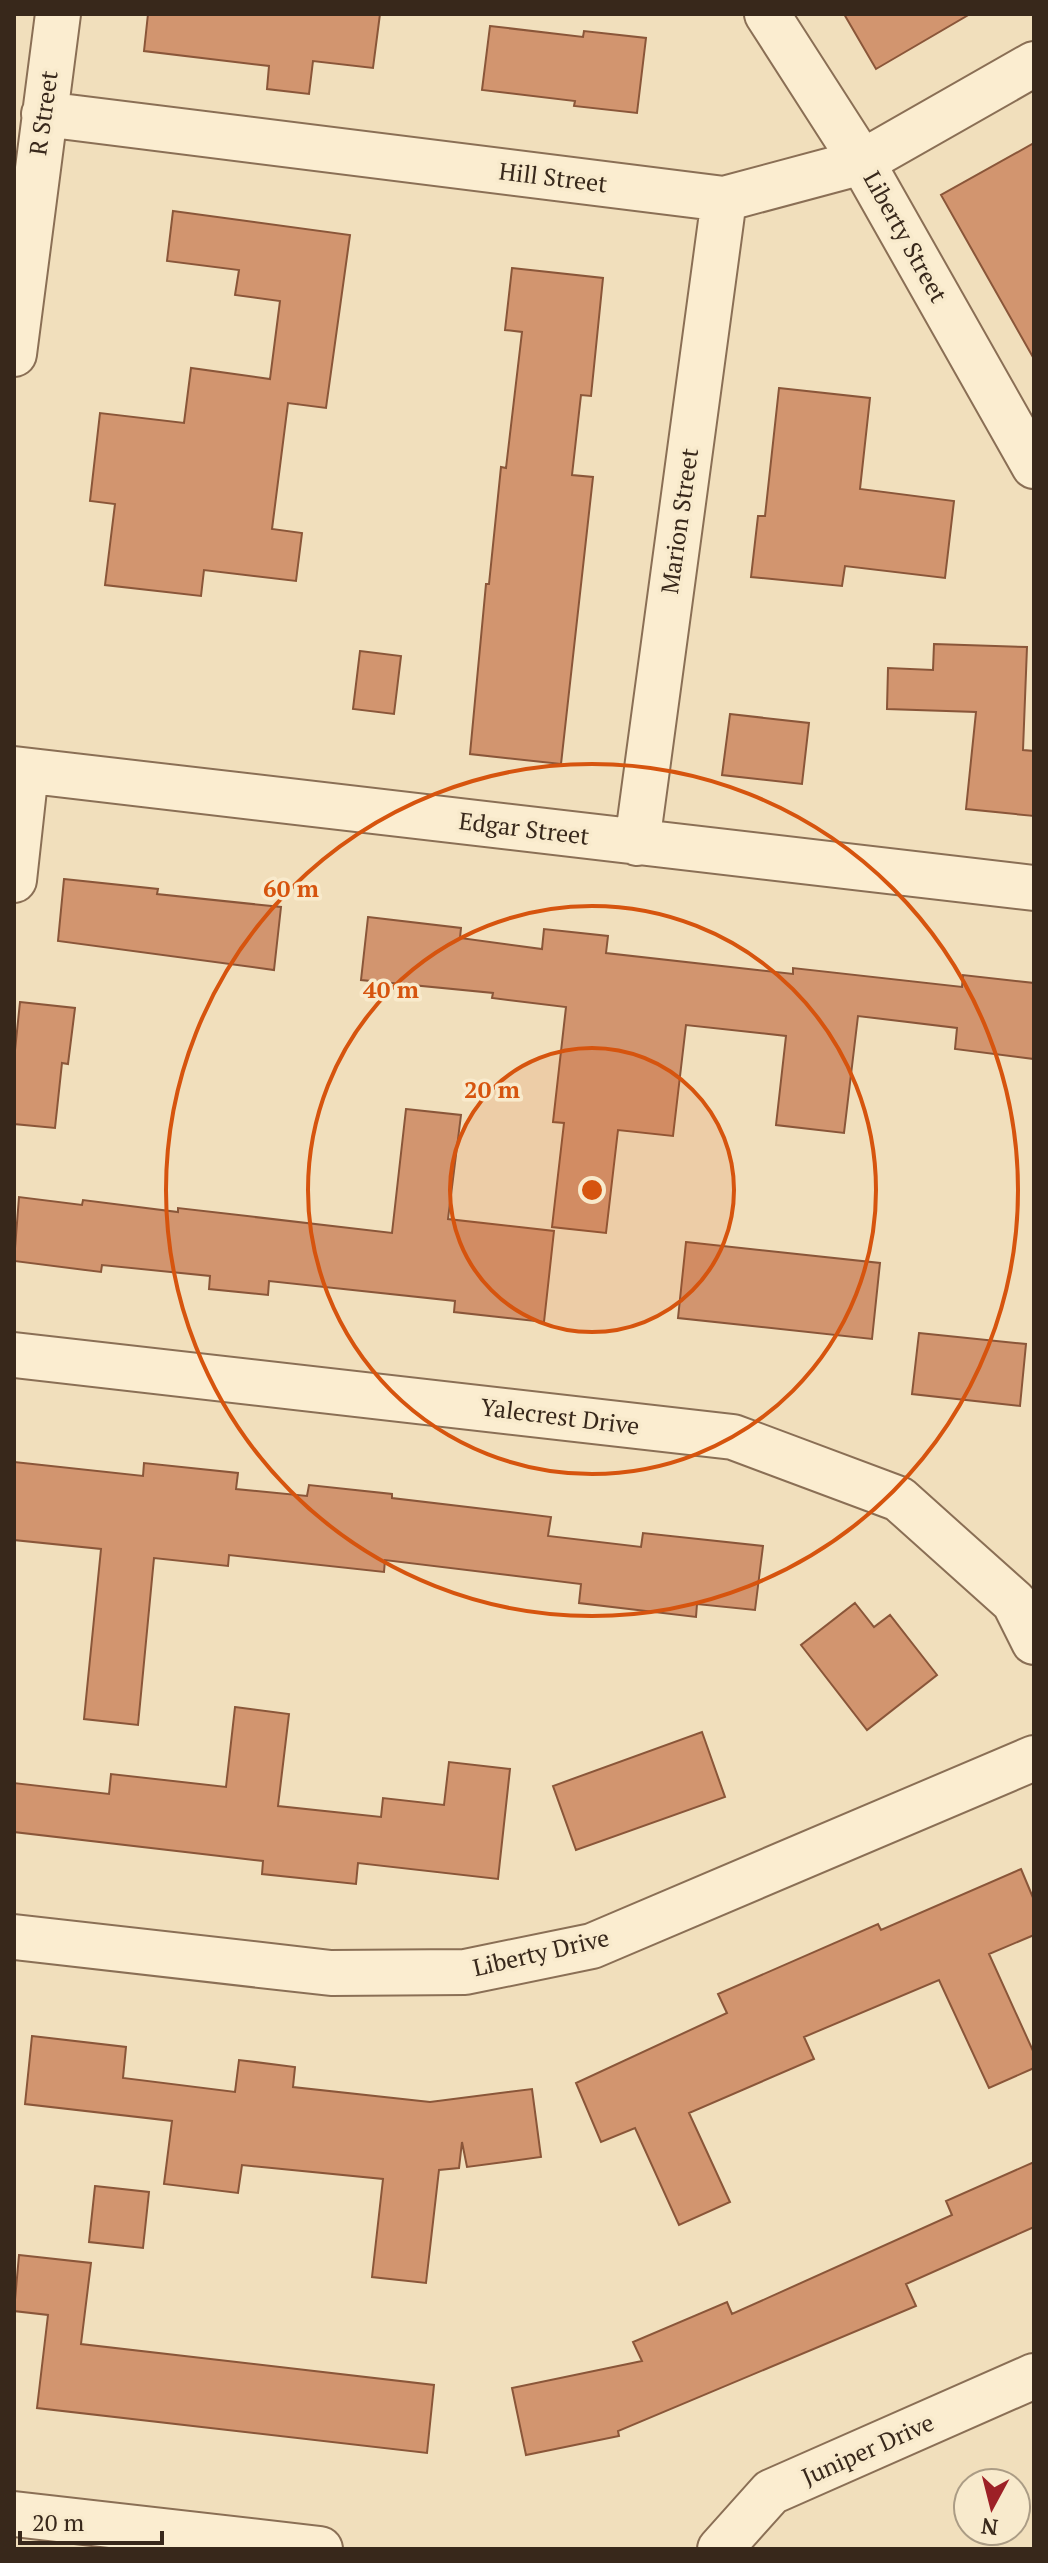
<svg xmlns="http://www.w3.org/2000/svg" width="1048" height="2563" viewBox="0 0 1048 2563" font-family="'PT Serif',serif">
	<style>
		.building { fill: #d2956f; stroke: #8a5639; stroke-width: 2 }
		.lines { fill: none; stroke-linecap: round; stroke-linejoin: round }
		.minor-casing { stroke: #8a6f55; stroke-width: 48 }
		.minor { stroke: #fbedd0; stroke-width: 44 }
		.ring { fill: none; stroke: #d6540e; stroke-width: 4 }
		.labels { text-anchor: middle; stroke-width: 7; stroke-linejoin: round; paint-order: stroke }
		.street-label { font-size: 24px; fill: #38281b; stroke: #f8eacc }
		.centre { fill: #d6540e; stroke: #f8eacc; stroke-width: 4 }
		.ring-label { font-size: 24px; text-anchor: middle; font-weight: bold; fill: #d6540e; stroke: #f8eacc; stroke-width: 7; stroke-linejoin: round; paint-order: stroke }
	</style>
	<rect width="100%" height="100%" fill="#f1dfbc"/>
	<!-- building -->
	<path class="building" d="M 148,14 L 380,14 L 373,68 L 313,61 L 309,94 L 267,89 L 269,66 L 144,51 Z
		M 844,14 L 970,14 L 876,69 Z
		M 490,26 L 583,37 L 584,31 L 646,38 L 637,113 L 574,106 L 575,101 L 482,90 Z
		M 1034,143 L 1034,359 L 941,195 Z
		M 173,211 L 350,235 L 326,408 L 288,403 L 272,529 L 302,533 L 296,581 L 204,570 L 201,596 L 105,585 L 115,504 L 90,501 L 100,413 L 184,423 L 191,368 L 270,379 L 280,301 L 235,295 L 239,270 L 167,261 Z
		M 512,268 L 603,278 L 591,396 L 581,395 L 572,475 L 593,477 L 561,764 L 470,754 L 486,584 L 489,584 L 501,467 L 506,468 L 522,332 L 505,330 Z
		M 779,388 L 870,398 L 860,489 L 954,501 L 945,578 L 845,566 L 842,586 L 751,577 L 758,516 L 765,516 Z
		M 934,644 L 1027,647 L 1023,750 L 1034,751 L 1034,816 L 966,809 L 976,712 L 887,709 L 888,668 L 933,670 Z
		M 360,651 L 401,656 L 394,714 L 353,709 Z
		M 730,714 L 809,723 L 802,784 L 722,775 Z
		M 64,879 L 158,889 L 157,894 L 281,907 L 274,970 L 58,941 Z
		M 368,917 L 461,928 L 460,938 L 542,949 L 544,929 L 608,936 L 606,953 L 793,974 L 793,968 L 962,987 L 963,975 L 1034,983 L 1034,1059 L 955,1049 L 957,1028 L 858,1016 L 844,1133 L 776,1125 L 786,1036 L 686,1025 L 673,1136 L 618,1130 L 606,1233 L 552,1227 L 564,1123 L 553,1122 L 566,1007 L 492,998 L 493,993 L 361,980 Z
		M 20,1002 L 75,1008 L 68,1064 L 62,1063 L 55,1128 L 14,1124 L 14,1060 Z
		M 406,1109 L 461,1115 L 448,1219 L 554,1231 L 544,1322 L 454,1312 L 455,1301 L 269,1281 L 268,1295 L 209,1289 L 210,1276 L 102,1265 L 101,1272 L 14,1261 L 19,1197 L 82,1205 L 83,1200 L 178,1212 L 178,1208 L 392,1233 Z
		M 686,1242 L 880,1263 L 872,1339 L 678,1318 Z
		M 919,1333 L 1026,1344 L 1020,1406 L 912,1394 Z
		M 14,1462 L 143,1476 L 144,1463 L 238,1473 L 236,1489 L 307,1496 L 309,1485 L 392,1494 L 392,1498 L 551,1517 L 548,1536 L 641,1547 L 643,1533 L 763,1546 L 755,1610 L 697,1604 L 696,1617 L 579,1603 L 581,1584 L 385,1560 L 384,1572 L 229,1555 L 228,1566 L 154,1558 L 138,1725 L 84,1719 L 101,1549 L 14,1540 Z
		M 855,1603 L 874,1627 L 890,1615 L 937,1675 L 867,1730 L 801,1645 Z
		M 235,1707 L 289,1714 L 278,1806 L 381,1817 L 383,1798 L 444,1805 L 449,1762 L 510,1769 L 498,1879 L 358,1863 L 356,1884 L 262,1874 L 263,1861 L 14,1832 L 14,1783 L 109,1794 L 111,1774 L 226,1787 Z
		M 702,1732 L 725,1797 L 576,1850 L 553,1786 Z
		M 1021,1869 L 1034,1900 L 1034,1935 L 989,1954 L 1034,2053 L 1034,2068 L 989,2088 L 939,1980 L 804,2037 L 814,2059 L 689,2113 L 730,2202 L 679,2225 L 635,2128 L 601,2142 L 576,2083 L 727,2013 L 718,1994 L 878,1924 L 881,1930 Z
		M 32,2036 L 126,2047 L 123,2078 L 235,2092 L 239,2060 L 295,2067 L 293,2087 L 430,2102 L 532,2089 L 541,2157 L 467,2167 L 462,2142 L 459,2168 L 439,2170 L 426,2283 L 372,2277 L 383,2179 L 242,2165 L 238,2193 L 164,2184 L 172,2121 L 25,2104 Z
		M 1034,2162 L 1034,2227 L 906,2284 L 916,2306 L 618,2431 L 619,2436 L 526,2455 L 512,2388 L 642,2361 L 633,2342 L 727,2302 L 732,2314 L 952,2215 L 946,2201 Z
		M 95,2186 L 149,2192 L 143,2248 L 89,2242 Z
		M 19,2255 L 91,2263 L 81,2344 L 434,2385 L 427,2453 L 37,2408 L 48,2315 L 14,2311 Z"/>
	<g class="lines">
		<!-- minor casing -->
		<g class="minor-casing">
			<path id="minor" d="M 767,14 L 862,162 L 1034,466
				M 44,114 L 724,199 L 862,162 L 1034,64
				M 14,354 L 58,14
				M 14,769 L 1034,888
				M 637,843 L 724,199
				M 14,880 L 26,771
				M 14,1355 L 733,1437 L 899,1499 L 1014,1602 L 1034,1642
				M 14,1937 L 331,1973 L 465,1972 L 592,1946 L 1034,1758
				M 14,2514 L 320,2549
				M 720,2549 L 771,2492 L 1034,2376"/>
		</g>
		<!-- minor -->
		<use href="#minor" class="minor"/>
	</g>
	<!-- distance rings -->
	<circle cx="592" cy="1190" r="142" fill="#d6540e" fill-opacity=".12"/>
	<g class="ring">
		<circle cx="592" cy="1190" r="142"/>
		<circle cx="592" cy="1190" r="284"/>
		<circle cx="592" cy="1190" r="426"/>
	</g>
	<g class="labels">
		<!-- street labels -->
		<g class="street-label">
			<text transform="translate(44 113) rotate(-82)" y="8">R Street</text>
			<text transform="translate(553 178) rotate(7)" y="8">Hill Street</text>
			<text transform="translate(905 237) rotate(61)" y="8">Liberty Street</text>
			<text transform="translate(680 521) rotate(-82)" y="8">Marion Street</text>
			<text transform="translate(524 829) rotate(7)" y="8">Edgar Street</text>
			<text transform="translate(560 1417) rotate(7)" y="8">Yalecrest Drive</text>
			<text transform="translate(541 1953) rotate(-13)" y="8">Liberty Drive</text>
			<text transform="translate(868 2450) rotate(-24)" y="8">Juniper Drive</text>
		</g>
	</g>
	<circle cx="592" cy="1190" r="12" class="centre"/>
	<g class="ring-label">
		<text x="291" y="897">60 m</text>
		<text x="391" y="998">40 m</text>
		<text x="492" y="1098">20 m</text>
	</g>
	<!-- border -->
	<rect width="1048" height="2563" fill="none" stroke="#38281b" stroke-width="32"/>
	<!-- north arrow -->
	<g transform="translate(992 2507) rotate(187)"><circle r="38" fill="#f8eacc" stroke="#ab9c85" stroke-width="2"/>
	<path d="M0-6L14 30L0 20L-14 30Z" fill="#9d2026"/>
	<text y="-12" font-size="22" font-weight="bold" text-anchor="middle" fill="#38281b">N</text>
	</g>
	<!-- scale -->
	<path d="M20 2531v12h142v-12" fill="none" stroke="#38281b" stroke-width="4"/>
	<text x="32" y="2531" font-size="24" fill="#38281b" stroke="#f8eacc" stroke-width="6" paint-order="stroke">20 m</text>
</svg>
